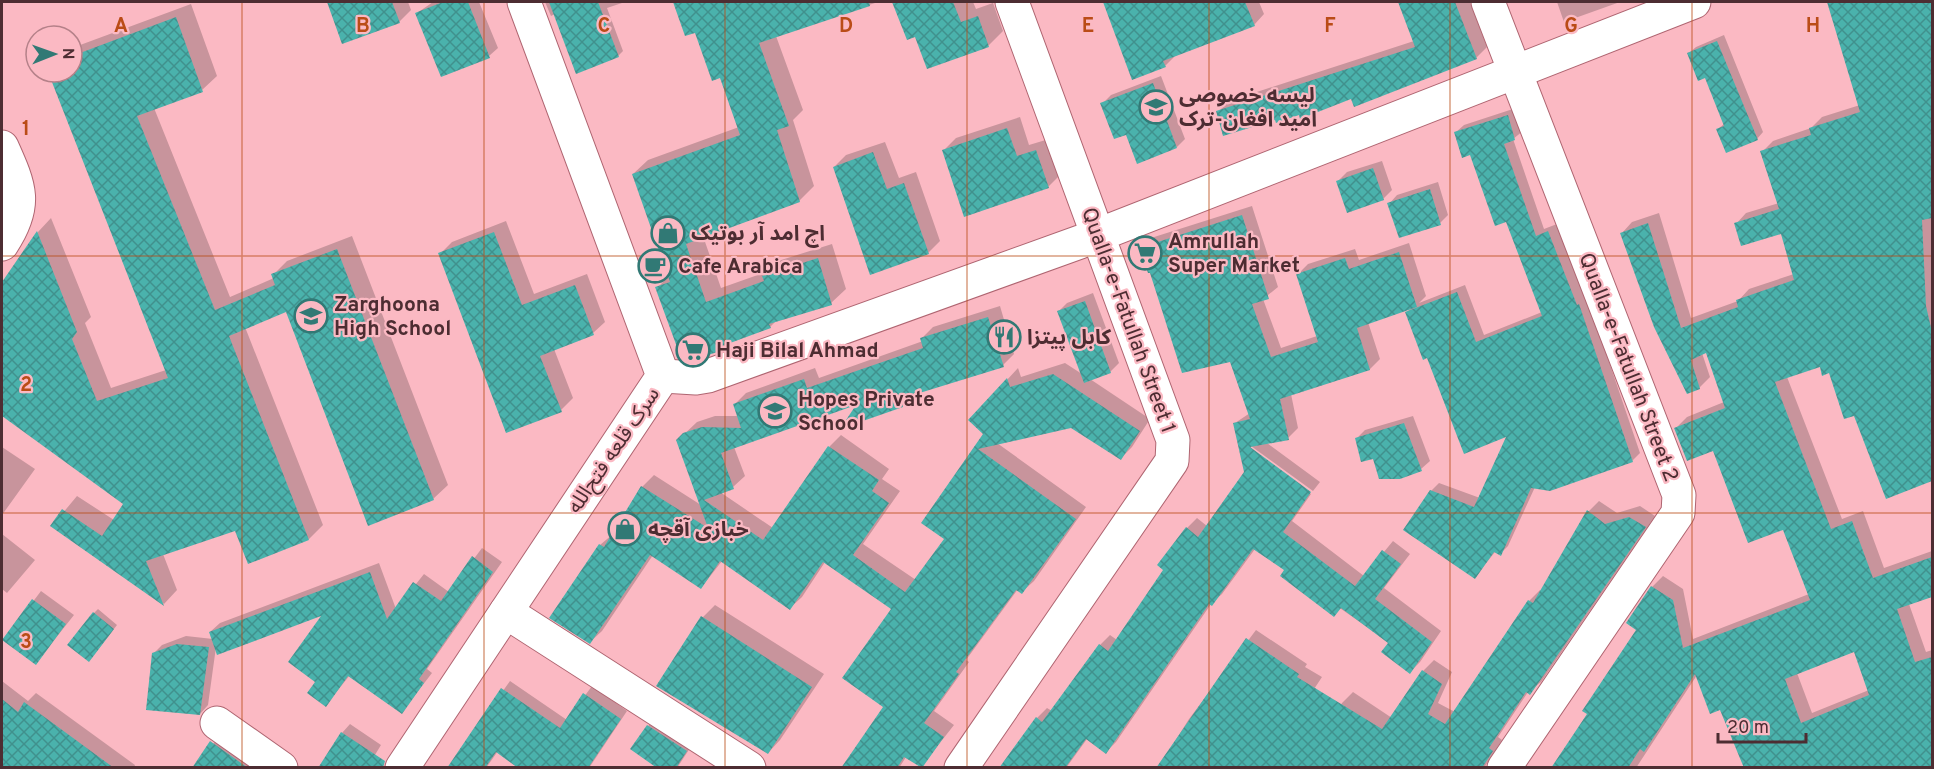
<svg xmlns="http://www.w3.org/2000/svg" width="1934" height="769" viewBox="0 0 1934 769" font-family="Overpass,'Noto Sans Arabic',sans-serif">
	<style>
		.shadow { fill: #0003; fill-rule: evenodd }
		.building { fill: url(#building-cross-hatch); fill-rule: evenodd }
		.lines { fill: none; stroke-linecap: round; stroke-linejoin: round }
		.minor-casing { stroke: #af6571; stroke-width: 35 }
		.secondary-casing { stroke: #af6571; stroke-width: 35 }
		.minor { stroke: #fff; stroke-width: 33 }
		.secondary { stroke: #fff; stroke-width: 33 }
		.grid { fill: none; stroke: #ba4c17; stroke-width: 1.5; stroke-opacity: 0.55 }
		.labels { text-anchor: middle; stroke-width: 4.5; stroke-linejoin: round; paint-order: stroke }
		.poi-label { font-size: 21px; font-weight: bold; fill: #4d2d32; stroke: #fbb9c3; text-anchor: start }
		.street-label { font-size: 21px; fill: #4d2d32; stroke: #fbb9c3 }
		.grid-label { font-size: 20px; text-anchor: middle; font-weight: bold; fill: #ba4c17; stroke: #fbb9c3; stroke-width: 4.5; stroke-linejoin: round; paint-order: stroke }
	</style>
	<defs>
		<pattern id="building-cross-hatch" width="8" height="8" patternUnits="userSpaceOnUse" patternTransform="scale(1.5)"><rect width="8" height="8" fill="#4ab2ac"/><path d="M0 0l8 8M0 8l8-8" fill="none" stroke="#40918d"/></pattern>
	</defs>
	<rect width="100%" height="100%" fill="#fbb9c3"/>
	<!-- shadow -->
	<path class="shadow" d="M 328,2 L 408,2 L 411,10 L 399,22 L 342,42 Z
		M 433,2 L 479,2 L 498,48 L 489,56 L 417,13 Z
		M 545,2 L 625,2 L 607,8 L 623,51 L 618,56 L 555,14 L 551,16 Z
		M 675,2 L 878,2 L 776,36 L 803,110 L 793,120 L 814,186 L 799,201 L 703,236 L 721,288 L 769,271 L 778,261 L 832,244 L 846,289 L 831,303 L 776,321 L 770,327 L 731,341 L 723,349 L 657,288 L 670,275 L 633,174 L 648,160 L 739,127 L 720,76 L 696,31 L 686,34 Z
		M 894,2 L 973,2 L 976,9 L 993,3 L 1003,31 L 988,46 L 916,35 L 908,38 Z
		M 1105,2 L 1259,2 L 1264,14 L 1254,25 L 1175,56 L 1165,66 L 1133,78 Z
		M 1399,2 L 1470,2 L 1487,47 L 1476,58 L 1352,97 L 1276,118 L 1218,112 L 1229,101 L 1414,41 Z
		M 1557,2 L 1620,2 L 1564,22 Z
		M 1829,2 L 1932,2 L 1932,479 L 1887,497 L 1855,414 L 1830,371 L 1821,365 L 1787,377 L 1842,519 L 1863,511 L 1884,568 L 1932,551 L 1932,595 L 1909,604 L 1926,652 L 1932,650 L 1932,768 L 1876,768 L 1721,708 L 1697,675 L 1636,768 L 1555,768 L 1638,629 L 1628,622 L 1652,587 L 1663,576 L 1683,589 L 1693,639 L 1809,594 L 1784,528 L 1714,449 L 1676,428 L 1687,417 L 1724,402 L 1706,351 L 1702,353 L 1710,377 L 1699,388 L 1622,233 L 1632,222 L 1659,213 L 1691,318 L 1738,301 L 1749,289 L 1794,274 L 1782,232 L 1736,224 L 1746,213 L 1779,203 L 1762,152 L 1773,141 L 1811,128 L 1822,117 L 1860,105 ZM 1855,650 L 1869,690 L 1812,713 L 1797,673 Z
		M 191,4 L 217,76 L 202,90 L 154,108 L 230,297 L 274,278 L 273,275 L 287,261 L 352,236 L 448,485 L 433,499 L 286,310 L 245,327 L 323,525 L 309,539 L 236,529 L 163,554 L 177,590 L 164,604 L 52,526 L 77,496 L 114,520 L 126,504 L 2,415 L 2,285 L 38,232 L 51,218 L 91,317 L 85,323 L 111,388 L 166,370 L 49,72 L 72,72 L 72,48 Z
		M 1724,35 L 1763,132 L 1757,139 L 1718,129 L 1724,124 L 1706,76 L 1689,53 L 1696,47 Z
		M 1161,76 L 1185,139 L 1177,147 L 1127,133 L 1102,104 L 1111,95 Z
		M 1516,108 L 1523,131 L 1513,139 L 1544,229 L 1557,224 L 1585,298 L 1587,297 L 1640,453 L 1632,461 L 1535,487 L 1508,546 L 1500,554 L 1495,552 L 1475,577 L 1431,491 L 1439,483 L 1480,498 L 1509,435 L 1428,356 L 1407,312 L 1412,307 L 1368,322 L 1380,359 L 1370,369 L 1291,394 L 1298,428 L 1288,438 L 1267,443 L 1320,482 L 1313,491 L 1251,446 L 1251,450 L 1311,494 L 1292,521 L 1364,576 L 1393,541 L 1410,554 L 1384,588 L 1441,631 L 1420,662 L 1410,672 L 1390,643 L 1255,549 L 1222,594 L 1211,604 L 1116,742 L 1106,752 L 1087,739 L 1066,768 L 1001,768 L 1037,718 L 1047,708 L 1052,711 L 1100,645 L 1110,635 L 1117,640 L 1165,569 L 1187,528 L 1197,518 L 1207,526 L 1246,472 L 1235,423 L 1250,413 L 1231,360 L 1151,271 L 1141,248 L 1151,238 L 1252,206 L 1278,287 L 1263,299 L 1281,348 L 1317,336 L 1298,274 L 1308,264 L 1355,249 L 1359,260 L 1409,243 L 1426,296 L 1419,303 L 1465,285 L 1484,335 L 1542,312 L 1507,220 L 1470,153 L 1455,133 L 1464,125 Z
		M 1020,117 L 1029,145 L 1049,139 L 1060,175 L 1048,187 L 944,150 L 956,138 Z
		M 885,142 L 899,178 L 916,172 L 940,241 L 928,253 L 834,167 L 846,155 Z
		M 1382,161 L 1392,190 L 1383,199 L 1338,181 L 1347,172 Z
		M 1438,182 L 1448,215 L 1440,223 L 1389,204 L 1397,195 Z
		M 506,221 L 534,294 L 587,274 L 605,322 L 593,333 L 554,349 L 573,398 L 561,410 L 440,254 L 452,242 Z
		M 1093,293 L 1119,363 L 1110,372 L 1090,379 L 1150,419 L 1132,447 L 1121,458 L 1071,426 L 997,443 L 1086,507 L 1034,581 L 1022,592 L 1018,589 L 966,660 L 969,662 L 934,711 L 954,725 L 921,767 L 906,757 L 899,768 L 842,768 L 885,707 L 893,609 L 825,562 L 802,597 L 790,608 L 722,561 L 701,588 L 653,555 L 602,631 L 590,642 L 551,617 L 600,545 L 613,534 L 642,487 L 654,475 L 701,505 L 678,440 L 697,422 L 715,416 L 739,416 L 735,404 L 746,393 L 815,368 L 819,378 L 923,341 L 922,338 L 933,327 L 1000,306 L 1014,354 L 1003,365 L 914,394 L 902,406 L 860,402 L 734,447 L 745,476 L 733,487 L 720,492 L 773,528 L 830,446 L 841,435 L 889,469 L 882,479 L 900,491 L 863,544 L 916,580 L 946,539 L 923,523 L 985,434 L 970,420 L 1018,368 L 1021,377 L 1065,363 L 1082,374 L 1059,311 L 1067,303 Z
		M 1413,416 L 1430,461 L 1421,469 L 1400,478 L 1356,439 L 1365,430 Z
		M 2,447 L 35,469 L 2,515 Z
		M 1599,501 L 1617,513 L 1640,506 L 1655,516 L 1541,682 L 1528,692 L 1498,737 L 1502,740 L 1484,768 L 1307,768 L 1342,703 L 1353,692 L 1392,718 L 1423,671 L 1434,660 L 1452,672 L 1438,703 L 1455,712 L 1529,601 L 1540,590 L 1542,591 L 1589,511 Z
		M 2,534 L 35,560 L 7,593 L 2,589 Z
		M 482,548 L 502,562 L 427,669 L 432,673 L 402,712 L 350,675 L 326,705 L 317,682 L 325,613 L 216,647 L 208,705 L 200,714 L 153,654 L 162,645 L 186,636 L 213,639 L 210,632 L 220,623 L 379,563 L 396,609 L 424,574 L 449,592 Z
		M 41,591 L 74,615 L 36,663 L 4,640 Z
		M 715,605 L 824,674 L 780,740 L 768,753 L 703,617 Z
		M 98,609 L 117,625 L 93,656 L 94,613 Z
		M 1256,630 L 1307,664 L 1305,667 L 1322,677 L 1262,768 L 1158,768 L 1189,719 Z
		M 2,681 L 28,701 L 36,693 L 135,765 L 134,768 L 2,768 Z
		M 510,681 L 567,720 L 592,686 L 627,711 L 589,768 L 520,768 L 498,751 L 486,768 L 448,768 Z
		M 657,717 L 694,742 L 677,768 L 659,768 L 648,726 Z
		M 350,724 L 381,745 L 367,768 L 342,733 Z
		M 224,730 L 265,768 L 194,768 Z"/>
	<!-- building -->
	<path class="building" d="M 327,2 L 392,2 L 400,23 L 342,44 Z
		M 443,2 L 468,2 L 490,58 L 441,77 L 415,13 Z
		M 549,2 L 598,2 L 619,57 L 576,74 Z
		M 673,2 L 869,2 L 870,6 L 759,43 L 789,126 L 777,130 L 800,202 L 686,244 L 706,302 L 764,281 L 762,276 L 818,258 L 832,305 L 769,324 L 771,328 L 722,346 L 724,350 L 695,359 L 681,358 L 655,287 L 670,282 L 632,174 L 740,135 L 720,78 L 712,81 L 695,33 L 685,36 Z
		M 892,2 L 953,2 L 961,22 L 978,16 L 989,47 L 927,69 L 915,37 L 907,40 Z
		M 1103,2 L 1245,2 L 1255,26 L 1163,61 L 1166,67 L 1132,80 Z
		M 1398,2 L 1455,2 L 1477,59 L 1354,107 L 1351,99 L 1300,119 L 1299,115 L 1276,123 L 1275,120 L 1223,136 L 1216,111 L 1415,47 Z
		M 1827,2 L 1932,2 L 1932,218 L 1922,220 L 1926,306 L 1932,332 L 1932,481 L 1886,499 L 1854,416 L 1844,419 L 1829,373 L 1822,376 L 1820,367 L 1775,382 L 1831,529 L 1852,521 L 1873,578 L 1932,557 L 1932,597 L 1897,609 L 1915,662 L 1932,657 L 1932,768 L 1744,768 L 1720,710 L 1710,714 L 1695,674 L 1644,752 L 1640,749 L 1628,768 L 1551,768 L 1587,714 L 1582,711 L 1636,630 L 1626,623 L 1651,586 L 1673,600 L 1683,648 L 1810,600 L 1783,530 L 1748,543 L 1713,451 L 1687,461 L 1674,428 L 1725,408 L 1706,353 L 1691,360 L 1700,389 L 1687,394 L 1654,327 L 1620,233 L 1648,223 L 1681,328 L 1738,307 L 1736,300 L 1794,280 L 1781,234 L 1741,246 L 1734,223 L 1779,209 L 1760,151 L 1811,135 L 1809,128 L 1860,112 ZM 1854,652 L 1869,695 L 1801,723 L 1785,679 Z
		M 176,17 L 203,92 L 137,116 L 215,310 L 275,285 L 271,274 L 337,249 L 434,500 L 368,526 L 286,312 L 229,336 L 309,540 L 248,564 L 235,531 L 146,561 L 164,606 L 50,526 L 62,509 L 102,536 L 123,504 L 2,416 L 2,282 L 37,231 L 77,332 L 72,339 L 97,401 L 168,378 L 48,72 L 72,72 L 72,56 Z
		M 1717,41 L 1758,140 L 1726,153 L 1716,129 L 1724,126 L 1705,78 L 1698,81 L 1687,53 Z
		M 1153,83 L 1177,148 L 1137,164 L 1126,135 L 1114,139 L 1100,103 Z
		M 1508,115 L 1515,140 L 1504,144 L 1536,236 L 1548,231 L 1577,305 L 1579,304 L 1633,462 L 1550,491 L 1531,488 L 1501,556 L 1494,552 L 1475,579 L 1403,530 L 1430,490 L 1474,507 L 1506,437 L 1464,454 L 1427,358 L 1423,360 L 1405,312 L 1457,292 L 1476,342 L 1542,316 L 1506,222 L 1495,226 L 1470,155 L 1462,158 L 1454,132 Z
		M 1007,128 L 1017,156 L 1036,150 L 1049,188 L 964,217 L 942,150 Z
		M 873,152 L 887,189 L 904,183 L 929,254 L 870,275 L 833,167 Z
		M 1373,168 L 1384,200 L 1347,213 L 1336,181 Z
		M 1430,189 L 1441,225 L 1399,238 L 1387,203 Z
		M 1242,215 L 1269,299 L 1252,304 L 1271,357 L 1318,342 L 1296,274 L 1345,258 L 1349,269 L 1399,252 L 1417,307 L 1357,328 L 1370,370 L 1280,399 L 1289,440 L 1250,447 L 1311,492 L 1283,532 L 1355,586 L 1382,550 L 1401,564 L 1375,599 L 1432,642 L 1410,674 L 1381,652 L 1388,643 L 1341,608 L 1334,617 L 1280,576 L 1284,570 L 1253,549 L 1212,606 L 1209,604 L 1106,754 L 1086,739 L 1065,768 L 999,768 L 1036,717 L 1042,722 L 1099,644 L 1108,651 L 1163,570 L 1157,565 L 1186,527 L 1198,537 L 1244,472 L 1233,423 L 1250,419 L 1230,362 L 1182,373 L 1150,273 L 1148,273 L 1139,248 Z
		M 494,232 L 522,305 L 575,285 L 594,335 L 540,356 L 562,412 L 506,433 L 438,253 Z
		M 1085,301 L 1111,373 L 1084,383 L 1057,311 Z
		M 988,317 L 1004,367 L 900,399 L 903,407 L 840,429 L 856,405 L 721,453 L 734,489 L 704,500 L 763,540 L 828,446 L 879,480 L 872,491 L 889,503 L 853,555 L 905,592 L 944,539 L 921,523 L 983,434 L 968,420 L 1007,378 L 1010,387 L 1053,374 L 1140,431 L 1121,460 L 1071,428 L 978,449 L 1076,519 L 1022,594 L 1016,590 L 956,672 L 959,674 L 924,723 L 944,737 L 922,768 L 904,757 L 897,768 L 841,768 L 883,707 L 842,678 L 891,609 L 823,562 L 790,610 L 720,561 L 701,589 L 650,555 L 590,644 L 549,618 L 599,544 L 604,547 L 641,486 L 708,528 L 676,440 L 683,433 L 702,427 L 741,428 L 733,404 L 804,379 L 807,388 L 923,348 L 920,338 Z
		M 1404,423 L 1422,471 L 1400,479 L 1379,479 L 1373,459 L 1361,462 L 1355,438 Z
		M 1587,510 L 1605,524 L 1629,517 L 1646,527 L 1530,695 L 1526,692 L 1489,748 L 1493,751 L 1482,768 L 1156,768 L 1246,638 L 1299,674 L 1297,677 L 1382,729 L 1422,670 L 1442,684 L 1428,714 L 1445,724 L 1528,600 L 1533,603 Z
		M 472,556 L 493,572 L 419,679 L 424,683 L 402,714 L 348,676 L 326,707 L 307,693 L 315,682 L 288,662 L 321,616 L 217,655 L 209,632 L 370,572 L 387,619 L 413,582 L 441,601 Z
		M 32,599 L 66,624 L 36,665 L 2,640 Z
		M 93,612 L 114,629 L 89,662 L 67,645 Z
		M 701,616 L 812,687 L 768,754 L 656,686 Z
		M 177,644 L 209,647 L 200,715 L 146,710 L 152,653 Z
		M 501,688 L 560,728 L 583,693 L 621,719 L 588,768 L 518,768 L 496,752 L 485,768 L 447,768 Z
		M 2,699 L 18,712 L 24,702 L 114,768 L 2,768 Z
		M 647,725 L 687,751 L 676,768 L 657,768 L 630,749 Z
		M 341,732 L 385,761 L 383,768 L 318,768 Z
		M 210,741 L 248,768 L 192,768 Z"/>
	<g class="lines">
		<!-- minor casing -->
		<g class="minor-casing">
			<path id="minor" d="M 1488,2 L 1679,495 L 1678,513 L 1504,768
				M 2,147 C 20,187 28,205 2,244
				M 663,376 L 696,378 L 708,376 L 1080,242 L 1694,2
				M 506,612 L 749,768
				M 217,723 L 281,768
				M 961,768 L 1172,461 L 1173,440 L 1012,2"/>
		</g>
		<!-- secondary casing -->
		<g class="secondary-casing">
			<path id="secondary" d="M 402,768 L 663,376 L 524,2"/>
		</g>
		<!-- minor -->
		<use href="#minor" class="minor"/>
		<!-- secondary -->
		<use href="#secondary" class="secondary"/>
	</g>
	<!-- grid -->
	<path class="grid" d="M 242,2 L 242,768M 484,2 L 484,768M 725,2 L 725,768M 967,2 L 967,768M 1209,2 L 1209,768M 1450,2 L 1450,768M 1692,2 L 1692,768M 2,256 L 1932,256M 2,513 L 1932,513"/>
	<!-- icons -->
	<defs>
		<g id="school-ring" transform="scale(1.725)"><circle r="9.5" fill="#fbb9c3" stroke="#317975" stroke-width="1.5"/><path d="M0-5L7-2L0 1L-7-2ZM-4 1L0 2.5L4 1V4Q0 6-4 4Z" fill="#317975"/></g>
		<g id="shop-ring" transform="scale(1.725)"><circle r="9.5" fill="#fbb9c3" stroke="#317975" stroke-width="1.5"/><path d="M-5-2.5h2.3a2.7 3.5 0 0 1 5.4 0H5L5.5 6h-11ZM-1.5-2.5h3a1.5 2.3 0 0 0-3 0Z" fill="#317975"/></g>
		<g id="supermarket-ring" transform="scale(1.725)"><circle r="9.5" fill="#fbb9c3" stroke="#317975" stroke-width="1.5"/><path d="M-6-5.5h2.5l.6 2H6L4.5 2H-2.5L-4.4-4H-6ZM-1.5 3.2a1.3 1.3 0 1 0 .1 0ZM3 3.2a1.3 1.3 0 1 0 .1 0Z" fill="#317975"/></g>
		<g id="cafe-ring" transform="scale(1.725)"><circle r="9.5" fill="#fbb9c3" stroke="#317975" stroke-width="1.5"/><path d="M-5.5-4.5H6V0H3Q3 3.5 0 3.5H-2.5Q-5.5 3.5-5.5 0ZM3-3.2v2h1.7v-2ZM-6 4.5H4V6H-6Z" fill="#317975"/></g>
		<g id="restaurant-ring" transform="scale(1.725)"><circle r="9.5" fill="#fbb9c3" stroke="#317975" stroke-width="1.5"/><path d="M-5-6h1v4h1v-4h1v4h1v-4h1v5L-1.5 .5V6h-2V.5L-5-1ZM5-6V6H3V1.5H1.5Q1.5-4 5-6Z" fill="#317975"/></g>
	</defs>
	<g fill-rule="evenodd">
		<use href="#school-ring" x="1156" y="107"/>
		<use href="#shop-ring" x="668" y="233"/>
		<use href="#supermarket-ring" x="1145" y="253"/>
		<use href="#cafe-ring" x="655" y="266"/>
		<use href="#school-ring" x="311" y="316"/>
		<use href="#restaurant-ring" x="1004" y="337"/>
		<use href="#supermarket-ring" x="693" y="350"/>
		<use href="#school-ring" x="775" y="411"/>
		<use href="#shop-ring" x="625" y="529"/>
	</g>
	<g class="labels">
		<!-- poi labels -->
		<g class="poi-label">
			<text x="1179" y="102">لیسه خصوصی<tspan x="1179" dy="24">امید افغان-ترک</tspan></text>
			<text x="691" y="240">اچ امد آر بوتیک</text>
			<text x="1168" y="248">Amrullah<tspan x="1168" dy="24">Super Market</tspan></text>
			<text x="678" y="273">Cafe Arabica</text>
			<text x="334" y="311">Zarghoona<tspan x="334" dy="24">High School</tspan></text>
			<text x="1027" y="344">کابل پیتزا</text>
			<text x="716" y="357">Haji Bilal Ahmad</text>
			<text x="798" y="406">Hopes Private<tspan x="798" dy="24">School</tspan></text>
			<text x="648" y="536">خبازی آقچه</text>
		</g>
		<!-- street labels -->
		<g class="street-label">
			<text transform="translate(1129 320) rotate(70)" y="7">Qualla-e-Fatullah Street 1</text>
			<text transform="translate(1629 367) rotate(69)" y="7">Qualla-e-Fatullah Street 2</text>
			<text transform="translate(613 450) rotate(-56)" y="7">سرک قلعه فتح‌الله</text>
		</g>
	</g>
	<g class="grid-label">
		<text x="121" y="32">A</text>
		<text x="363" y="32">B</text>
		<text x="604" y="32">C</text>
		<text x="846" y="32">D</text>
		<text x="1088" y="32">E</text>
		<text x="1330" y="32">F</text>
		<text x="1571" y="32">G</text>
		<text x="1813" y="32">H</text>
		<text x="26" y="135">1</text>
		<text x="26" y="391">2</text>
		<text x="26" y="648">3</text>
	</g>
	<!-- border -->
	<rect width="1934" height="769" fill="none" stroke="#4d2d32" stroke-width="6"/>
	<!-- north arrow -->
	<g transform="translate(54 54) rotate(89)"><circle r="28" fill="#fbb9c3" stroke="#b58189" stroke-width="1.5"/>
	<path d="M0-4.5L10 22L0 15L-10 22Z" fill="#317975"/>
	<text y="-9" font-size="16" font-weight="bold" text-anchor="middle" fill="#4d2d32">N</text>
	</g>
	<!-- scale -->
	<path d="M1718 733v9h88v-9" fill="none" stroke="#4d2d32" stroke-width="3"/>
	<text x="1727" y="733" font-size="18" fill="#4d2d32" stroke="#fbb9c3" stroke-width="4.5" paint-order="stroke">20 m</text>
</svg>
